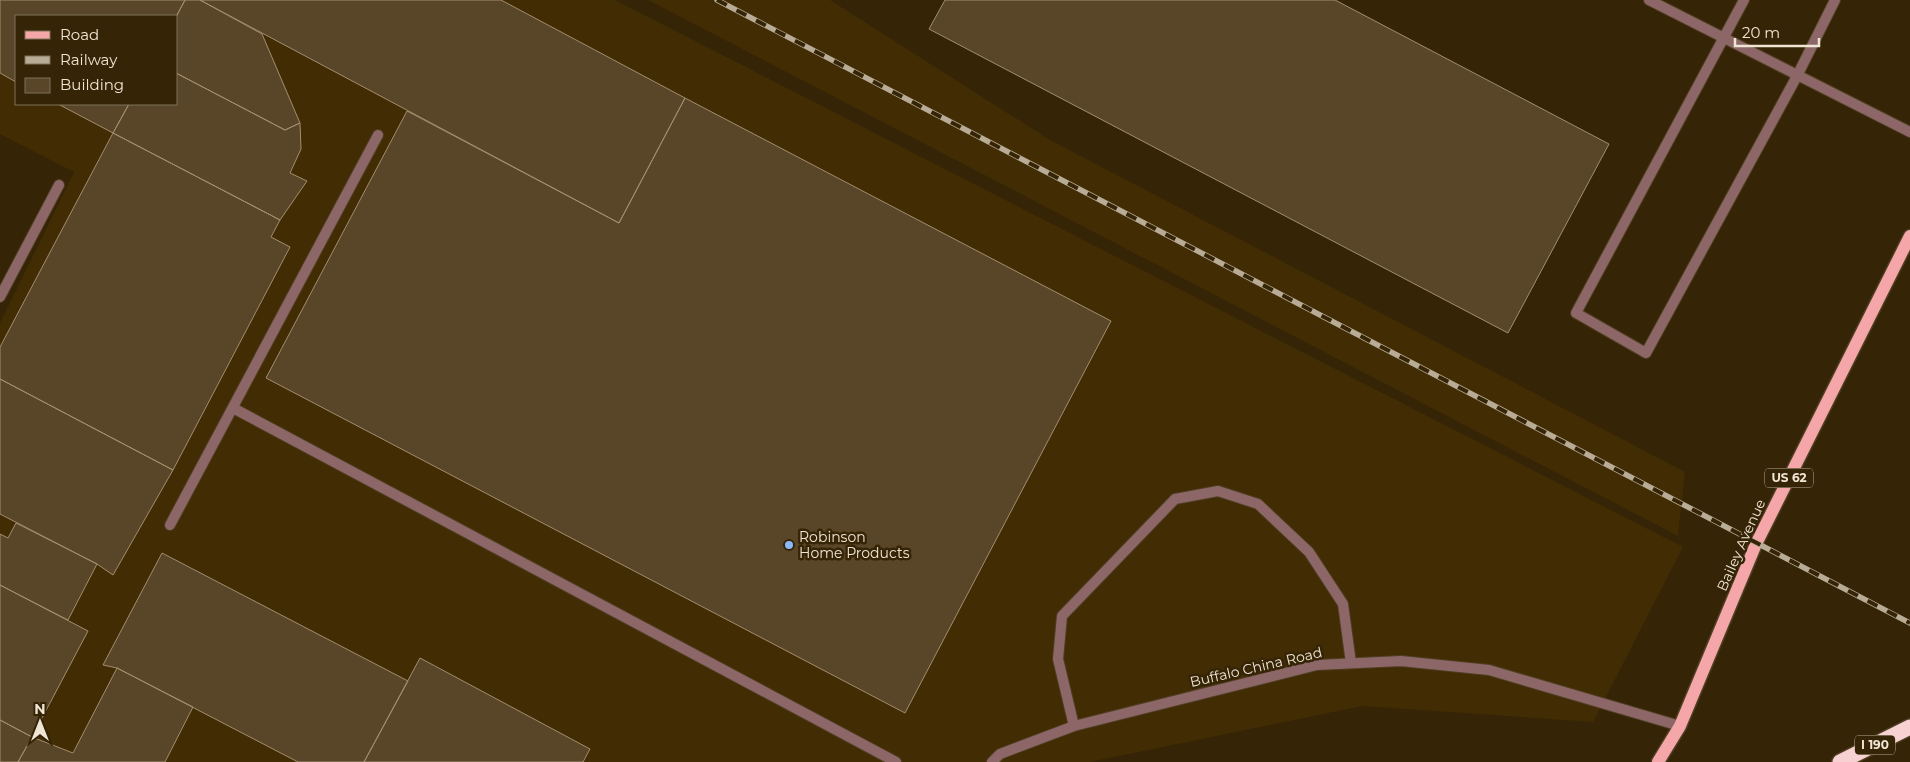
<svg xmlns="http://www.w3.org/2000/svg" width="1910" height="762" viewBox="0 0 1910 762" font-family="Montserrat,sans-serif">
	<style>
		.built { fill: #422c04; fill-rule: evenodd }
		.building { fill: #594628; stroke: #a38d6e }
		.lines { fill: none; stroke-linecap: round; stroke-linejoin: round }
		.service-casing { stroke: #4f3f22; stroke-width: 12 }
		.minor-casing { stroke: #4f3f22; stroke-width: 12 }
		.primary-casing { stroke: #4f3f22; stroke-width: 15 }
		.motorway-casing { stroke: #4f3f22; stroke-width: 18 }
		.service { stroke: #8d6768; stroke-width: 10 }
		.minor { stroke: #8d6768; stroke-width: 10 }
		.primary { stroke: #f4a6a9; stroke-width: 12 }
		.motorway { stroke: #f8d1d2; stroke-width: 15 }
		.rail-casing { stroke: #b8ac96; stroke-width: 5.5 }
		.rail { stroke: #352405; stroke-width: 4; stroke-dasharray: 11; stroke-linecap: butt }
		.poi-dot { fill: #8abafc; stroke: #352405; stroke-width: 2 }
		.labels { text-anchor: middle; stroke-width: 5; stroke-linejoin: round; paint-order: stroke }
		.shield { fill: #352405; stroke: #b8ab96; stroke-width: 1 }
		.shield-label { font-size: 12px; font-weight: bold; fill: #f0e5d4 }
		.poi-label { font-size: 14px; fill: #f0e5d4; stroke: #352405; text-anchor: start }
		.street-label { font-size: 14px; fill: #f0e5d4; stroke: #352405 }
	</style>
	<rect width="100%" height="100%" fill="#352405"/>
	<!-- built -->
	<path class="built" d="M 0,0 L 615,0 L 1683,547 L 1593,722 L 1362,706 L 1090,762 L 0,762 L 0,323 L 74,172 L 0,134 ZM 16,16 L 176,16 L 176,104 L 16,104 Z
		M 648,0 L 830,0 L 1050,140 L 1685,472 L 1678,536 Z"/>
	<!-- building -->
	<path class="building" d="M 0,0 L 185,0 L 176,17 L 16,16 L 16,82 L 0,73 Z
		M 185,0 L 200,0 L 262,34 L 300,123 L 285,130 L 176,73 L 176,17 Z
		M 200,0 L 501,0 L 685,98 L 619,223 Z
		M 945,0 L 1335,0 L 1609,144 L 1508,333 L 929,29 Z
		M 176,73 L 285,130 L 300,123 L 301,149 L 290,173 L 307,181 L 280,220 L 113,133 L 129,104 L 176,104 Z
		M 685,98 L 1111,321 L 905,713 L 266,378 L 407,111 L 619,223 Z
		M 58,104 L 129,104 L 113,133 Z
		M 113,133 L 280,220 L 271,237 L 290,247 L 173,470 L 0,379 L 0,347 Z
		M 0,379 L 173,470 L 113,575 L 97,564 L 0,514 Z
		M 16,523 L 97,564 L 68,620 L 0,585 L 0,534 L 8,538 Z
		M 162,553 L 408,681 L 364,762 L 298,762 L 117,668 L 103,665 Z
		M 0,585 L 88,631 L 32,737 L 0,720 Z
		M 420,658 L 590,749 L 583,762 L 364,762 Z
		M 117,668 L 193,707 L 165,762 L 18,762 L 32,737 L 73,753 Z
		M 0,720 L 32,737 L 18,762 L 0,762 Z"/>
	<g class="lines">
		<!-- service casing -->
		<g class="service-casing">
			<path id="service" d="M 1649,0 L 1910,132
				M 1744,0 L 1576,313 L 1646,353 L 1797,76 L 1835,0
				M 233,408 L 896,762
				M 170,525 L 378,135
				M 1074,726 L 1058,659 L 1062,616 L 1175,499 L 1218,491 L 1258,504 L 1309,552 L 1343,604 L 1351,663"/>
		</g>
		<!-- minor casing -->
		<g class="minor-casing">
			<path id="minor" d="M 0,297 L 59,185
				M 992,762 L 1000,754 L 1074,726 L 1317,665 L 1401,661 L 1489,670 L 1680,726"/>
		</g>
		<!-- primary casing -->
		<g class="primary-casing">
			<path id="primary" d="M 1658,762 L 1680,726 L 1756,544 L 1910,236"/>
		</g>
		<!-- motorway casing -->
		<g class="motorway-casing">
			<path id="motorway" d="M 1840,762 L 1910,727"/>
		</g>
		<!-- service -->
		<use href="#service" class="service"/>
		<!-- minor -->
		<use href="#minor" class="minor"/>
		<!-- primary -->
		<use href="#primary" class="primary"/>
		<!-- motorway -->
		<use href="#motorway" class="motorway"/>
		<!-- rail casing -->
		<g class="rail-casing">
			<path id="rail" d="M 717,0 L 1910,623"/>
		</g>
		<!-- rail -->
		<use href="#rail" class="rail"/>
	</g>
	<!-- markers -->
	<circle class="poi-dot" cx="789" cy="545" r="5"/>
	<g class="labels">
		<!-- shield labels -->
		<g class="shield">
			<rect x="1765" y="468.5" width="48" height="19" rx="4"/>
			<rect x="1855" y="735.5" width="40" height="19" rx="4"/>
		</g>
		<g class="shield-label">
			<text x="1789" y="482">US 62</text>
			<text x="1875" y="749">I 190</text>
		</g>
		<!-- poi labels -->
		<g class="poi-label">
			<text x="799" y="542">Robinson<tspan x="799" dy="16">Home Products</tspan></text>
		</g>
		<!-- street labels -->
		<g class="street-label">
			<text transform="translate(1741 545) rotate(-66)" y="5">Bailey Avenue</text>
			<text transform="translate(1256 667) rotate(-13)" y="5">Buffalo China Road</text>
		</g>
	</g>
	<!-- legend -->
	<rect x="15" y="15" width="162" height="90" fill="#352405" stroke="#807158"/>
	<rect x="25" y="31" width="25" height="8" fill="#f4a6a9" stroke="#807158"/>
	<text x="60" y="40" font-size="15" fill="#f0e5d4">Road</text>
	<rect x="25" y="56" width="25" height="8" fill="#b8ac96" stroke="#807158"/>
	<text x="60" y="65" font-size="15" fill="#f0e5d4">Railway</text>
	<rect x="25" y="78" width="25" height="15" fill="#594628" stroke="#807158"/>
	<text x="60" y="90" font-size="15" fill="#f0e5d4">Building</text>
	<!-- north arrow -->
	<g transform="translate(40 722)" stroke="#352405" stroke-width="4" paint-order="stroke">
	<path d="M0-4L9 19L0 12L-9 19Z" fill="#f0e5d4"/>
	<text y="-8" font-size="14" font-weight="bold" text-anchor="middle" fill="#f0e5d4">N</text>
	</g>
	<!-- scale -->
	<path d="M1735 38v8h84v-8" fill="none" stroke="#f0e5d4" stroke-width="2.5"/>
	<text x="1742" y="38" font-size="15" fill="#f0e5d4" stroke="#352405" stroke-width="4" paint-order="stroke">20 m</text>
</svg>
